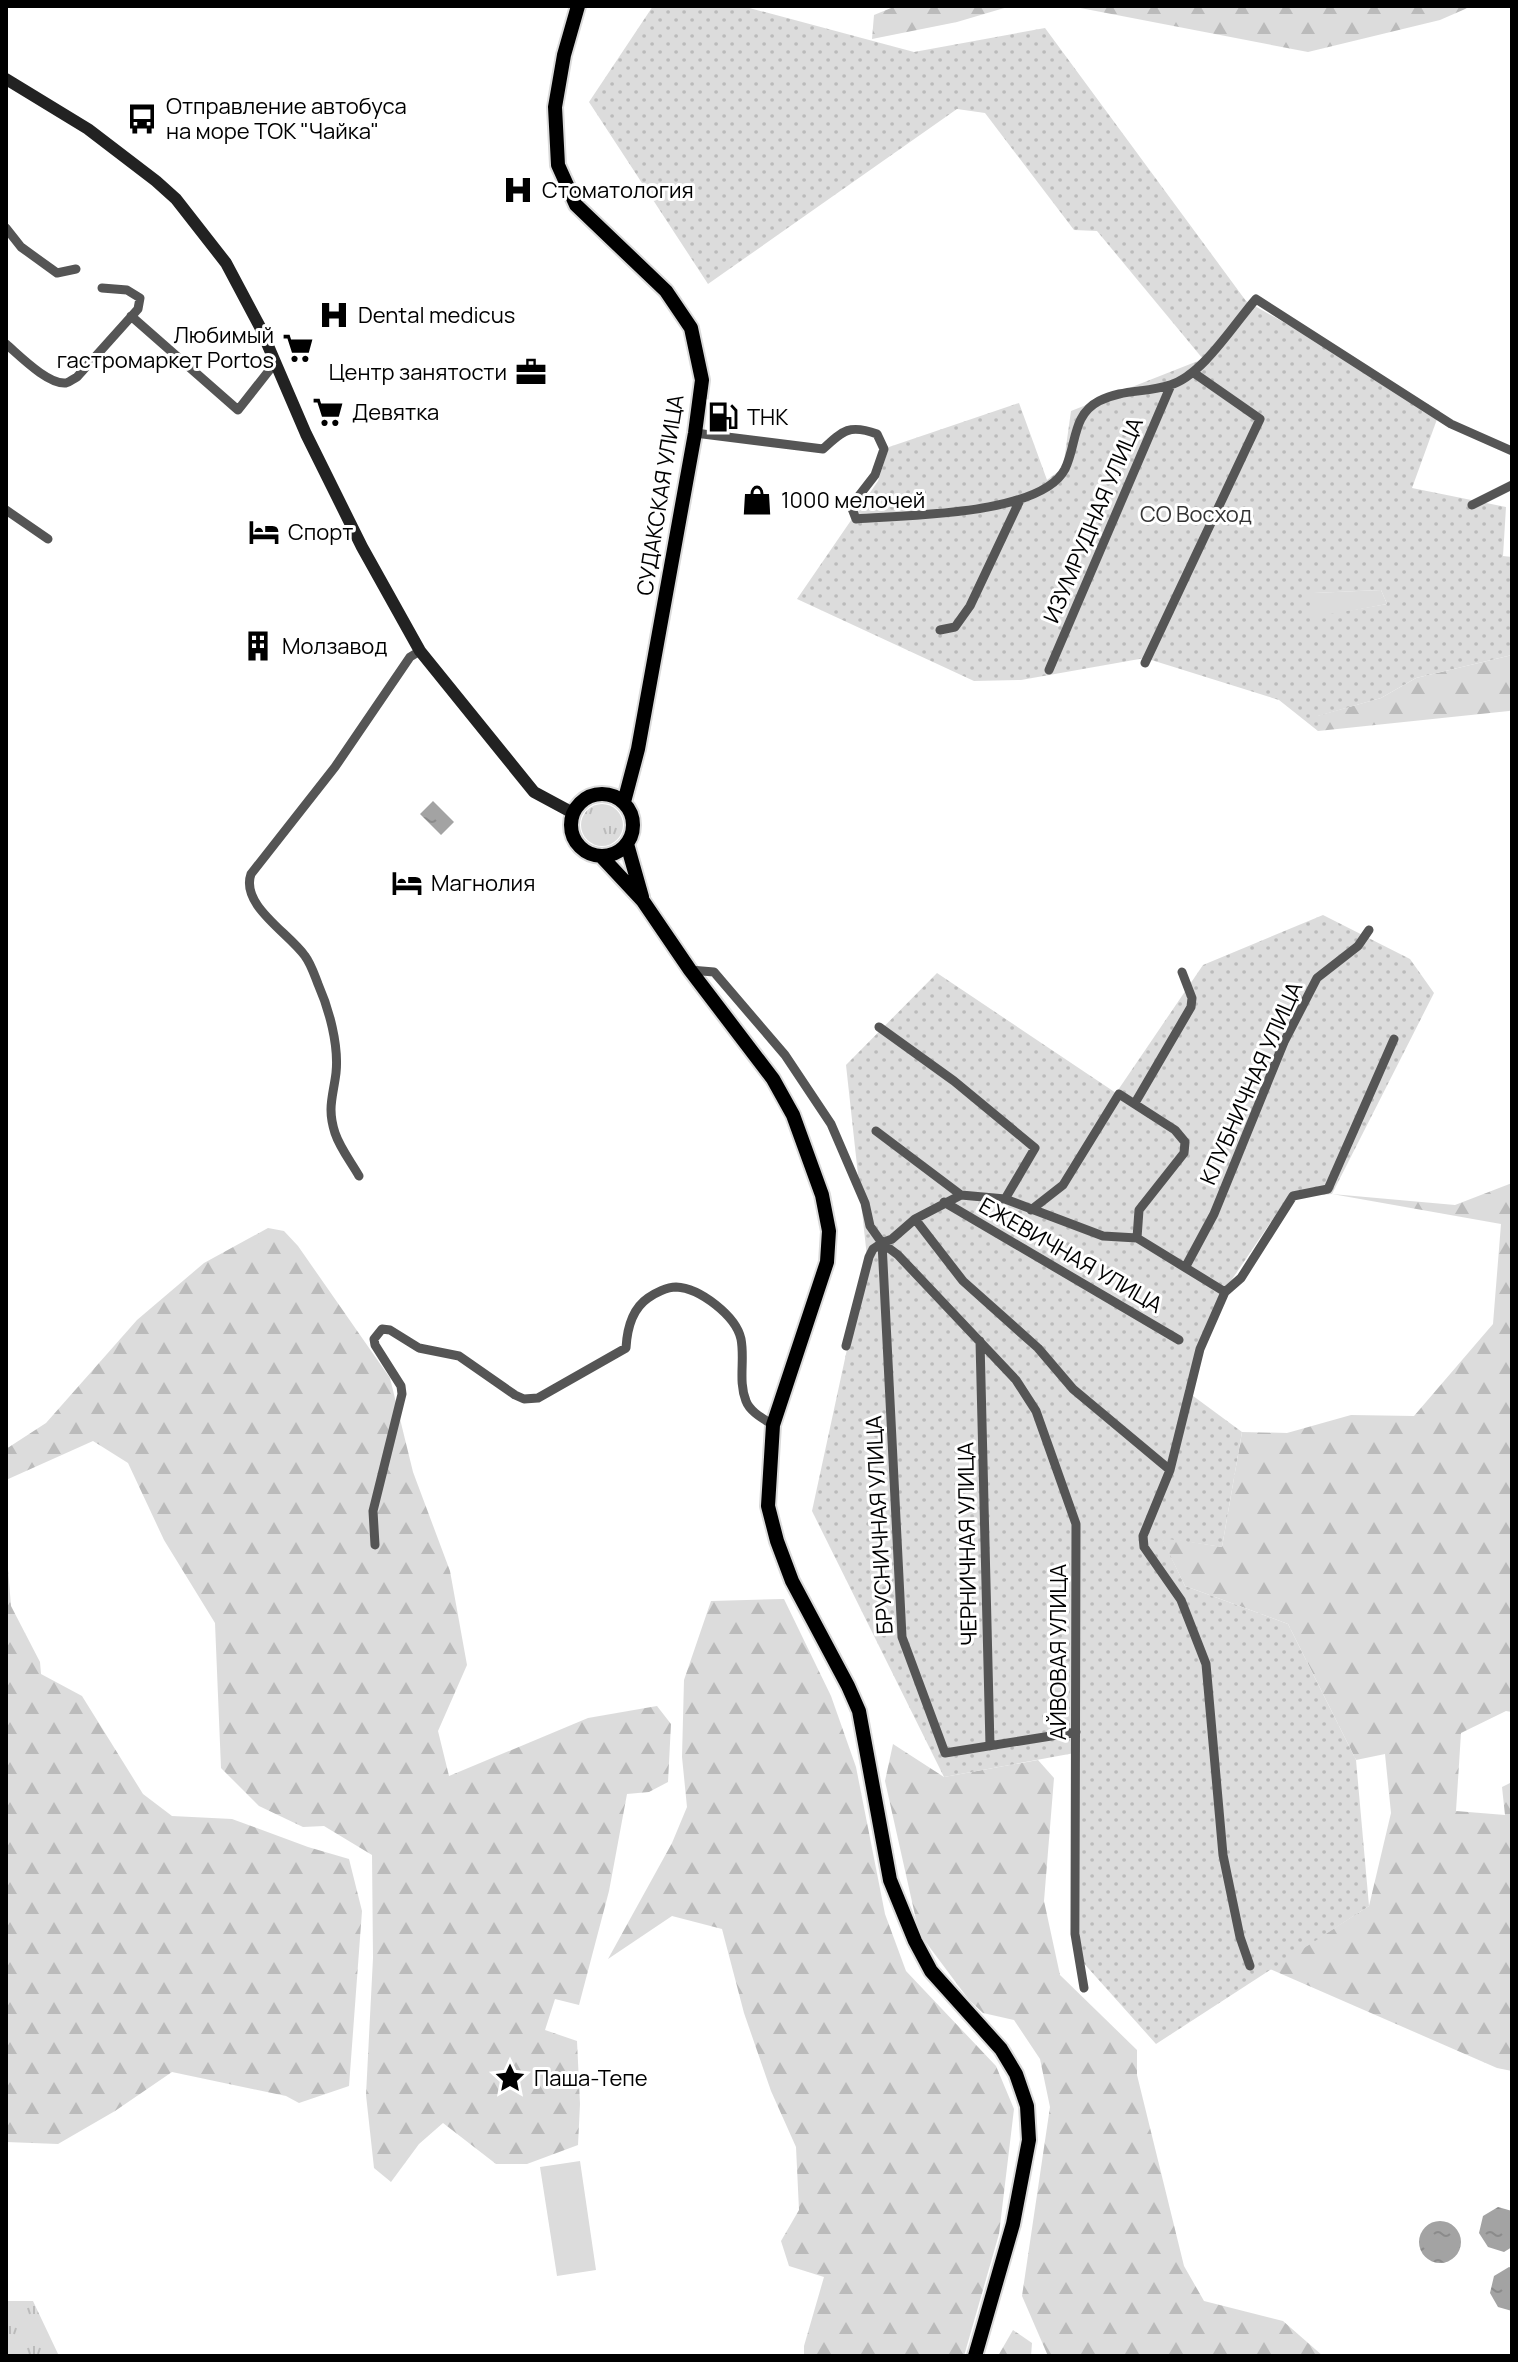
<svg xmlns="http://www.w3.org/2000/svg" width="1518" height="2362" viewBox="0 0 1518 2362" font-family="Manrope,sans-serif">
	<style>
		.grass { fill: url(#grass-tufts) }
		.forest { fill: url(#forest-firs) }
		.park { fill: #dcdcdc }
		.garden { fill: url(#garden-dots); fill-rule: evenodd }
		.water { fill: url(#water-ripples) }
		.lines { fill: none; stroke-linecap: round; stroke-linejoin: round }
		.primary-casing { stroke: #dbdbdb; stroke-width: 18 }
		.minor { stroke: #555; stroke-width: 9 }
		.secondary { stroke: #222; stroke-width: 12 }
		.primary { stroke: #000; stroke-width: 14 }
		.labels { text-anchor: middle; stroke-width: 6; stroke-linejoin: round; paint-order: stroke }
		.poi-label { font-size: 22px; fill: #000; stroke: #fff; text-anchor: start }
		.street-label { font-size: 22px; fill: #000; stroke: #fff }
		.park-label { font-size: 22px; fill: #333; stroke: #fff }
	</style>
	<defs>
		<pattern id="grass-tufts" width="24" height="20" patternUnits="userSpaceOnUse" patternTransform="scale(2)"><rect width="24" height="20" fill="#dcdcdc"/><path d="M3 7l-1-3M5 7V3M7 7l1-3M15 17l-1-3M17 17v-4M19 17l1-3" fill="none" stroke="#bbb"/></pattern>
		<pattern id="forest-firs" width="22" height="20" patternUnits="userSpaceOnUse" patternTransform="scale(2)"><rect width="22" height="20" fill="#dcdcdc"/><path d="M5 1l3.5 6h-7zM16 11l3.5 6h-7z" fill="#bbb"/></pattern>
		<pattern id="garden-dots" width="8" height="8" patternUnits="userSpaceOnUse" patternTransform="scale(2)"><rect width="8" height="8" fill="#dcdcdc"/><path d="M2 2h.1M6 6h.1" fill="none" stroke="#bbb" stroke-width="1.8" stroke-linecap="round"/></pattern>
		<pattern id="water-ripples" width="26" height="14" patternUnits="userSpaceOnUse" patternTransform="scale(2)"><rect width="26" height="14" fill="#a3a3a3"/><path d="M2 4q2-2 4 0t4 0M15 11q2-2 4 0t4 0" fill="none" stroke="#8b8b8b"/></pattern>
	</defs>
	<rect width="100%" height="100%" fill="#fff"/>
	<!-- grass -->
	<path class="grass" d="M581 825a21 21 0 1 1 42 0a21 21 0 1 1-42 0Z
		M 6,2301 L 33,2301 L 59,2356 L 6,2356 Z"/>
	<!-- forest -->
	<path class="forest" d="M 896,6 L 1011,6 L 957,22 L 872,39 L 874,15 Z
		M 1070,6 L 1472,6 L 1440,20 L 1308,52 Z
		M 1512,655 L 1512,710 L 1509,711 L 1318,731 L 1317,716 L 1381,698 L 1416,678 Z
		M 1512,1183 L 1512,1712 L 1506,1711 L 1461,1733 L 1456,1811 L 1505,1815 L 1502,1787 L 1512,1782 L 1512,2071 L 1497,2068 L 1270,1969 L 1369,1906 L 1391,1813 L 1385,1754 L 1356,1760 L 1288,1624 L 1185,1586 L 1161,1537 L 1222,1547 L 1242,1432 L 1287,1433 L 1351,1415 L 1414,1416 L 1493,1324 L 1501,1224 L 1332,1194 L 1455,1205 Z
		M 268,1228 L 284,1231 L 298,1246 L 390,1378 L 413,1472 L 450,1571 L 467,1665 L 438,1731 L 449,1776 L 588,1718 L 657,1706 L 671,1724 L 668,1782 L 649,1792 L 627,1794 L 609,1891 L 579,2005 L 555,1999 L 545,2030 L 577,2041 L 580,2104 L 578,2145 L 527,2164 L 496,2164 L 443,2123 L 419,2144 L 391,2182 L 374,2168 L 366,2095 L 373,1958 L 372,1855 L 324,1826 L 303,1827 L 259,1806 L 221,1768 L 215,1623 L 164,1540 L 128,1463 L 93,1441 L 6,1480 L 6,1449 L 46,1423 L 137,1320 L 204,1263 Z
		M 6,1545 L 11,1606 L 40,1662 L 41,1674 L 82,1696 L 143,1794 L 172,1816 L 232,1819 L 308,1847 L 349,1859 L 362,1911 L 349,2086 L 299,2103 L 286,2096 L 172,2072 L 115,2111 L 58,2144 L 6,2142 Z
		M 784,1599 L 831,1696 L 856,1767 L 885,1914 L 906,1971 L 996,2066 L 1014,2109 L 999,2234 L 964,2356 L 804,2356 L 804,2346 L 824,2277 L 789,2266 L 781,2241 L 799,2210 L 796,2147 L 771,2091 L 744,2013 L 722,1929 L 672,1916 L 608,1959 L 672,1843 L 687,1807 L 682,1757 L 684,1680 L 711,1601 Z
		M 893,1744 L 944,1777 L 1038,1760 L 1054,1778 L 1044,1901 L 1060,1975 L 1137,2050 L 1137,2075 L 1184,2266 L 1204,2301 L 1283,2321 L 1323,2356 L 1048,2356 L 1022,2296 L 1050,2107 L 1040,2059 L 1014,2020 L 983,2013 L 969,2000 L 919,1933 L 885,1781 Z
		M 1013,2330 L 1032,2343 L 1031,2356 L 998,2356 Z"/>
	<!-- park -->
	<path class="park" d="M 1381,590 L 1387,604 L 1313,618 L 1313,593 Z
		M 580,2161 L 596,2270 L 557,2276 L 540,2167 Z"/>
	<!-- garden -->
	<path class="garden" d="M 653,6 L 742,6 L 914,52 L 1045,28 L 1246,301 L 1440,411 L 1412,488 L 1506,507 L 1503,556 L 1512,557 L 1512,655 L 1416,678 L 1381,698 L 1318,716 L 1318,731 L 1279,700 L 1145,658 L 1021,680 L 974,681 L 797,599 L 878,481 L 889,447 L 1019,403 L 1047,480 L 1063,468 L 1071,411 L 1203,359 L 1097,231 L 1074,230 L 985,113 L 957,109 L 708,284 L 589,102 ZM 1381,590 L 1387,604 L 1313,617 L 1314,593 Z
		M 1323,915 L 1410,959 L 1434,993 L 1332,1194 L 1287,1198 L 1218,1300 L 1185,1390 L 1242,1432 L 1222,1547 L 1162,1538 L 1185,1586 L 1288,1624 L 1356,1760 L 1369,1906 L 1156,2044 L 1080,1959 L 1080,1752 L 944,1777 L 812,1511 L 867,1257 L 846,1065 L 937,973 L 1116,1093 L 1203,965 Z"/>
	<!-- water -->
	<path class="water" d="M 433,801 L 454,822 L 441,835 L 420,814 Z
		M 1498,2207 L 1512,2211 L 1512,2247 L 1504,2252 L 1488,2247 L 1479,2233 L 1483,2216 Z
		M1419 2242a21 21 0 1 1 42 0a21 21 0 1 1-42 0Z
		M 1509,2267 L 1512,2268 L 1512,2311 L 1498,2307 L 1490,2293 L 1494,2276 Z"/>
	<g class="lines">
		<!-- primary casing -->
		<g class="primary-casing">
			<path id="primary" d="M 578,6 L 564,55 L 555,107 L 558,165 L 576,205 L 666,291 L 691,328 L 702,380 L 695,433 L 638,749 L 624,802
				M571 825a31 31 0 1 1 62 0a31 31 0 1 1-62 0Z
				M 627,844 L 642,897
				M 601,856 L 643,901 L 690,970 L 773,1079 L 793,1115 L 822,1195 L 829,1231 L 827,1262 L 773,1425 L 768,1506 L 777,1541 L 792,1581 L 848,1686 L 859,1711 L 890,1880 L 915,1941 L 931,1971 L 1001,2049 L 1016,2074 L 1027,2106 L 1029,2140 L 1013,2224 L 975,2356"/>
		</g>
		<!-- minor -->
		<path class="minor" d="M 6,228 L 21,247 L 57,273 L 76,269
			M 131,316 L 238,410 L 275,363
			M 6,344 C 19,355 48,385 66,383 C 70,382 73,379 77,377 L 138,309 L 140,298 L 127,290 L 102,288
			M 695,433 L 823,449 C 843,430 850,424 877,434 L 884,449 L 875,475 L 851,506 L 856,519 C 903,515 1041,516 1065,469 C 1077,444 1072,415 1099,401 C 1122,389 1147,393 1170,385 C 1202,376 1234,324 1256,299 L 1451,424 L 1512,451
			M 1472,505 L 1512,485
			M 6,510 L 48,539
			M 940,630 L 955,627 L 970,606 L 1020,500
			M 1145,663 L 1260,419 L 1194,373
			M 1049,670 L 1171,385
			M 690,970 L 714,972 L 785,1055 L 831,1124 L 865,1203 L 870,1226 L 882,1243 L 892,1239 L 915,1219 L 963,1281 L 1038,1348 L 1073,1389 L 1170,1470 L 1143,1536 L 1144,1547 L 1181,1600 L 1206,1664 L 1223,1855 L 1240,1937 L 1250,1966
			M 879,1027 L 954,1081 L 1035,1148 L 1005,1199
			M 1135,1103 L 1191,1007 L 1192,998 L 1182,972
			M 876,1131 L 961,1195
			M 359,1176 C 351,1162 340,1148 335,1133 C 327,1108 333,1097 336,1073 C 339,1045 329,1009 318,984 C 314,974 311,964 305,956 C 289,933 240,905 251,874 L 335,767 L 410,657 L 420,651
			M 944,1202 L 1179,1340
			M 1031,1210 L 1063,1185 L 1119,1094 L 1175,1130 L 1185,1142 L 1184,1153 L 1139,1210 L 1137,1238
			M 915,1219 L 961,1195 L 1005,1199 L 1103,1236 L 1137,1238 L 1225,1292
			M 882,1243 L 898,1255 L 1016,1380 L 1036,1411 L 1076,1524 L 1075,1934 L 1084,1988
			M 882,1243 L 902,1637 L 945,1753 L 1076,1732
			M 1186,1266 L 1214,1214 L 1284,1042 L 1317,978 L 1358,946 L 1369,930
			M 980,1341 L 990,1746
			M 846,1346 L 869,1257 L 873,1249 L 882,1243
			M 1170,1470 L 1200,1349 L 1225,1292 L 1241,1278 L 1293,1196 L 1328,1189 L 1394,1039
			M 375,1545 L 373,1511 L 402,1394 L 401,1386 L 375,1345 L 374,1339 L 382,1329 L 390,1330 L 419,1348 L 459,1356 L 515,1395 L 524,1399 L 538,1398 L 626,1348 C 627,1330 632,1309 648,1298 C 655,1293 667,1287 676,1287 C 700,1288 736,1316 741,1339 C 745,1360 738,1381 746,1401 C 750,1412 764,1419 773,1425"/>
		<!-- secondary -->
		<path class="secondary" d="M 6,79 L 88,129 L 156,181 L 176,199 L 226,263 L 260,327 L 306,434 L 362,547 L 420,651 L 534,792 L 573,813"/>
		<!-- primary -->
		<use href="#primary" class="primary"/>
	</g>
	<!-- icons -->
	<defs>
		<g id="bus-bare" transform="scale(2.4)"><path d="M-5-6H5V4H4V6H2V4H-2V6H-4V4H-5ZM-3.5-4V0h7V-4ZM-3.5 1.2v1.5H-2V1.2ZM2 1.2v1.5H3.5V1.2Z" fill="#000" stroke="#fff" stroke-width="2.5" paint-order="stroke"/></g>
		<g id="hospital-bare" transform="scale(2.4)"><path d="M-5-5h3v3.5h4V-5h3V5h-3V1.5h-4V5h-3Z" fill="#000" stroke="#fff" stroke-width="2.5" paint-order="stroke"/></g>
		<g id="supermarket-bare" transform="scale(2.4)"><path d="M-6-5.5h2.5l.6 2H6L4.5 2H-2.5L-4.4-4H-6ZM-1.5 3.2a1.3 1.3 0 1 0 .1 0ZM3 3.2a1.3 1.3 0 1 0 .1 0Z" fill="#000" stroke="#fff" stroke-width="2.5" paint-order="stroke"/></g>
		<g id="office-bare" transform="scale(2.4)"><path d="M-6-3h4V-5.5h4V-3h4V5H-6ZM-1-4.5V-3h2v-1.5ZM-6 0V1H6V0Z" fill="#000" stroke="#fff" stroke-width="2.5" paint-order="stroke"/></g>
		<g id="fuel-bare" transform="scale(2.4)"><path d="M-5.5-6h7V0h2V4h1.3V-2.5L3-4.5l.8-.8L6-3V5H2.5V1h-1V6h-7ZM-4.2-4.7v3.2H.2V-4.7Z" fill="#000" stroke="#fff" stroke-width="2.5" paint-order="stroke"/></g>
		<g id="shop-bare" transform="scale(2.4)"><path d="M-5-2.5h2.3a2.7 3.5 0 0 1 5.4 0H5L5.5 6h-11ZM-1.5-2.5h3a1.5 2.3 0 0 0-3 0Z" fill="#000" stroke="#fff" stroke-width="2.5" paint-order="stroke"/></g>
		<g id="hotel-bare" transform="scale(2.4)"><path d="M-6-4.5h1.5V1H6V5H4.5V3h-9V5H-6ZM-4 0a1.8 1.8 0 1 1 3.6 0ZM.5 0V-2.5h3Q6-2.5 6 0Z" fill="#000" stroke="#fff" stroke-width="2.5" paint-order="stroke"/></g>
		<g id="building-bare" transform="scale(2.4)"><path d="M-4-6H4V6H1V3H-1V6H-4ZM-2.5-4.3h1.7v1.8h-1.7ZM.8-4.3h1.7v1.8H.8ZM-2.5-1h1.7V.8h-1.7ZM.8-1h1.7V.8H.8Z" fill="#000" stroke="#fff" stroke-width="2.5" paint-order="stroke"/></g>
		<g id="sight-bare" transform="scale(2.4)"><path d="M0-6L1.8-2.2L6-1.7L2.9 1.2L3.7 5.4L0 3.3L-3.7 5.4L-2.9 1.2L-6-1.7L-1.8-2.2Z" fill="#000" stroke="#fff" stroke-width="2.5" paint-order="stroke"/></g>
	</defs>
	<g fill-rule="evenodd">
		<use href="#bus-bare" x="142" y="119"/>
		<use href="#hospital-bare" x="518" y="190"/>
		<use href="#hospital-bare" x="334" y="315"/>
		<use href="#supermarket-bare" x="298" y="348"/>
		<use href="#office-bare" x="531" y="372"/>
		<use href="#supermarket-bare" x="328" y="412"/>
		<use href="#fuel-bare" x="723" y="417"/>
		<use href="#shop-bare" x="757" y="500"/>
		<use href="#hotel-bare" x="264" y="532"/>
		<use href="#building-bare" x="258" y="646"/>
		<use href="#hotel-bare" x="407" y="883"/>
		<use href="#sight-bare" x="510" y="2078"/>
	</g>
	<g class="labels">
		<!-- poi labels -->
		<g class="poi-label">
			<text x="166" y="114">Отправление автобуса<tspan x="166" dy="25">на море ТОК "Чайка"</tspan></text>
			<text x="542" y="198">Стоматология</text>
			<text x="358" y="323">Dental medicus</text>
			<text x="274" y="343" text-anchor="end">Любимый<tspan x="274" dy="25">гастромаркет Portos</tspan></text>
			<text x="507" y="380" text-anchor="end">Центр занятости</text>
			<text x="352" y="420">Девятка</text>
			<text x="747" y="425">ТНК</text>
			<text x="781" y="508">1000 мелочей</text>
			<text x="288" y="540">Спорт</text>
			<text x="282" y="654">Молзавод</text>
			<text x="431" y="891">Магнолия</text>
			<text x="534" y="2086">Паша-Тепе</text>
		</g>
		<!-- street labels -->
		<g class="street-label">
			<text transform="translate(660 495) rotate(-81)" y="8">СУДАКСКАЯ УЛИЦА</text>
			<text transform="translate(1093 520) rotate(-67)" y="8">ИЗУМРУДНАЯ УЛИЦА</text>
			<text transform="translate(1251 1083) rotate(-66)" y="8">КЛУБНИЧНАЯ УЛИЦА</text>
			<text transform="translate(1071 1255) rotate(30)" y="8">ЕЖЕВИЧНАЯ УЛИЦА</text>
			<text transform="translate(879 1525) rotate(-93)" y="8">БРУСНИЧНАЯ УЛИЦА</text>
			<text transform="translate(967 1544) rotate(-91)" y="8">ЧЕРНИЧНАЯ УЛИЦА</text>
			<text transform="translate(1058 1652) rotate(-90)" y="8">АЙВОВАЯ УЛИЦА</text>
		</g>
		<!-- park labels -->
		<g class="park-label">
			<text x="1196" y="522">СО Восход</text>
		</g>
	</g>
	<!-- border -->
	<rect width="1518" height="2362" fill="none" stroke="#000000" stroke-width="16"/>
</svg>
